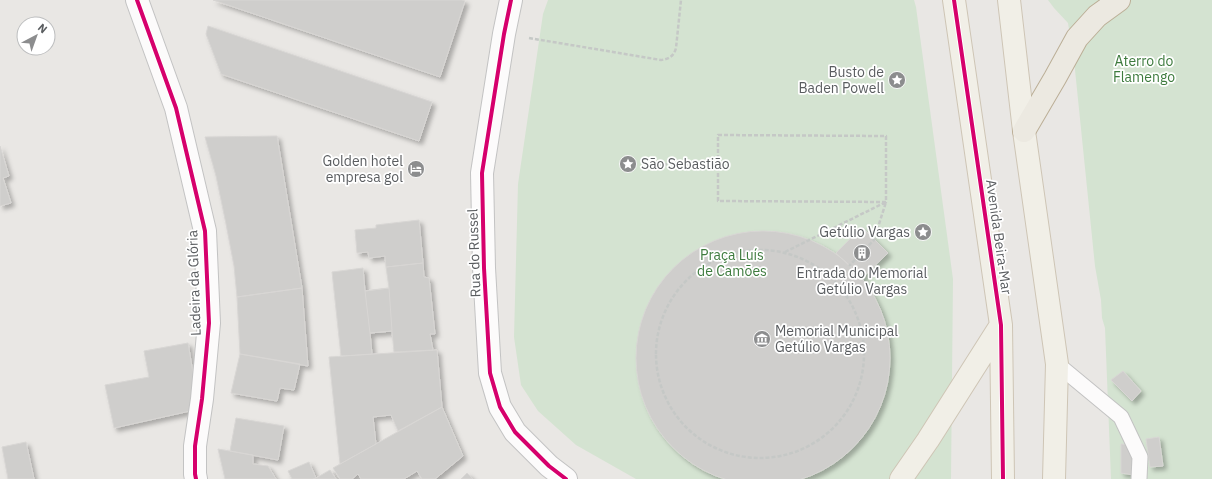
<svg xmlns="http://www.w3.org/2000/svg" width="1212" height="479" viewBox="0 0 1212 479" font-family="'IBM Plex Sans',sans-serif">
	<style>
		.green { fill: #d4e3d1 }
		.water { fill: #bcdbee }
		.building { fill: #cfcecc; stroke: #d8d6d4; filter: url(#shadow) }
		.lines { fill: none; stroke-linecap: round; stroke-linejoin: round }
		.lane-casing { stroke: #c3c3c3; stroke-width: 17 }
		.street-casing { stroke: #c3c3c3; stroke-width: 24 }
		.primary-casing { stroke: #cec5b5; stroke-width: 24 }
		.highway-casing { stroke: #bbae96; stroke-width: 24 }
		.path { stroke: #c5c8c6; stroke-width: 2.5; stroke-dasharray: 4 2; stroke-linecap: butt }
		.lane { stroke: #fcfbfb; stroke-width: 15 }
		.street { stroke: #fcfbfb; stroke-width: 22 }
		.primary { stroke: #f1efe7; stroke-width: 22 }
		.highway { stroke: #ece9e1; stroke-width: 22 }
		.cycleway-casing { stroke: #fff; stroke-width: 6 }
		.cycleway { stroke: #d6006c; stroke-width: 4 }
		.labels { text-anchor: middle; stroke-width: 3.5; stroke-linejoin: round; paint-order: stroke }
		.park-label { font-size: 14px; fill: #3e7b3e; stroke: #fff }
		.poi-label { font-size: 14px; fill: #5a5d60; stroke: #fff; text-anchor: end }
		.street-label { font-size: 14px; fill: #5a5d60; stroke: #fff }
	</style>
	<defs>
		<filter id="shadow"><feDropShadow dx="3.5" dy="3.5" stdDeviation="2" flood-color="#0004"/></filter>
	</defs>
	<rect width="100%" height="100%" fill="#e9e7e4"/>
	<!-- green -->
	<path class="green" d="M 548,0 L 914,0 L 916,7 L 953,279 L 951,479 L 636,479 L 576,445 L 538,411 L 521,385 L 514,337 L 518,184 L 543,14 Z
		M 1048,0 L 1212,0 L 1212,479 L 1111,479 L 1105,328 L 1102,318 L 1101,300 L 1095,266 L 1074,60 L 1068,23 L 1054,8 Z"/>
	<!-- water -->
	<path class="water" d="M685 355a75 75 0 1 1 150 0a75 75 0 1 1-150 0Z"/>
	<!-- building -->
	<path class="building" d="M 213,0 L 462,0 L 465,1 L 440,77 Z
		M 208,26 L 432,102 L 419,141 L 221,74 L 206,34 Z
		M 277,136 L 302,288 L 237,297 L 234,266 L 226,224 L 216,176 L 205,137 Z
		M 0,146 L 9,176 L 3,178 L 11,203 L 0,206 Z
		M 419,220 L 423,263 L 386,267 L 385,256 L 369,258 L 368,252 L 357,253 L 355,230 L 376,228 L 376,225 Z
		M 862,227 L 888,253 L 862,278 L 836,253 Z
		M636 358a127 127 0 1 1 254 0a127 127 0 1 1-254 0Z
		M 423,263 L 424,277 L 429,278 L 435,334 L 430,334 L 433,350 L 394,352 L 392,331 L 370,333 L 372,354 L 341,356 L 332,272 L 363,268 L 365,291 L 389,288 L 386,267 Z
		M 302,288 L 308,366 L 240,354 L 237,297 Z
		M 389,288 L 392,331 L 370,333 L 365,291 Z
		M 188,343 L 199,409 L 114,428 L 105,385 L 149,377 L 144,351 Z
		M 437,350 L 442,407 L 398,431 L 391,415 L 373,417 L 376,444 L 340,464 L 329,357 Z
		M 240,354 L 300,364 L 294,390 L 280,388 L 277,401 L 231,393 Z
		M 1123,371 L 1141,391 L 1132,401 L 1111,380 Z
		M 442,407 L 463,456 L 435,479 L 422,479 L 417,471 L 404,479 L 361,479 L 358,474 L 352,479 L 340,479 L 333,468 Z
		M 236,418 L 284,426 L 278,460 L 230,451 Z
		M 1159,437 L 1163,466 L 1150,467 L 1146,439 Z
		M 26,442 L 34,479 L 8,479 L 2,447 Z
		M 1121,444 L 1132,445 L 1134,475 L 1121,473 Z
		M 218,449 L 253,455 L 253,464 L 268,466 L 276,479 L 225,479 Z
		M 309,462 L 316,478 L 313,479 L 292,479 L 288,471 Z
		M 330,470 L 336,479 L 313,479 L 316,478 Z
		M 467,473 L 473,479 L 461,479 Z"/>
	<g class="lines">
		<!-- lane casing -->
		<g class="lane-casing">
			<path id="lane" d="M 1057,364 L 1121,417 L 1140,457 L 1139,479"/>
		</g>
		<!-- street casing -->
		<g class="street-casing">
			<path id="street" d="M 137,0 L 176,108 L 205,231 L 209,323 L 202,399 L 195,446 L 195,474 L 196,479
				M 511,0 L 504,34 L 482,173 L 484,268 L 490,373 L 500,407 L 515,432 L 549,466 L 566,479"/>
		</g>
		<!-- primary casing -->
		<g class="primary-casing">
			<path id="primary" d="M 954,0 L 1001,325 L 1003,479
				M 1009,0 L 1024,131 L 1057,364 L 1054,479
				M 901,479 L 928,440 L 1001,325"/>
		</g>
		<!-- highway casing -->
		<g class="highway-casing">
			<path id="highway" d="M 1024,131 L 1055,78 L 1077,38 L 1097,16 L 1119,0"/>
		</g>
		<!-- path -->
		<path class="path" d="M 529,38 L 661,60 C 669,59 674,56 676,48 L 681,0
			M 718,135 L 886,136 L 886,202 L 718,201 Z
			M 645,164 L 718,165
			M656 354a104 104 0 1 1 208 0a104 104 0 1 1-208 0Z
			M 785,252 L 886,202 L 874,240 L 849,266"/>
		<!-- lane -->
		<use href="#lane" class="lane"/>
		<!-- street -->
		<use href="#street" class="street"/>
		<!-- primary -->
		<use href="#primary" class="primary"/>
		<!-- highway -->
		<use href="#highway" class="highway"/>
		<!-- cycleway casing -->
		<g class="cycleway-casing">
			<path id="cycleway" d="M 137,0 L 176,108 L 205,231 L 209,323 L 202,399 L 195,446 L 195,474 L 196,479
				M 511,0 L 504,34 L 482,173 L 484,268 L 490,373 L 500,407 L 515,432 L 549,466 L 566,479
				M 954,0 L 1001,325 L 1003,479"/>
		</g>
		<!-- cycleway -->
		<use href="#cycleway" class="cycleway"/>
	</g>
	<!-- icons -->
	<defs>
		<g id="sight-disc" transform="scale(0.9)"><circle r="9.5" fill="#8c8d8e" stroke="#fff"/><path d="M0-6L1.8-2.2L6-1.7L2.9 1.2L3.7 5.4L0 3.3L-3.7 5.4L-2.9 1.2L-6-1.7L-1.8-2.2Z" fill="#fff"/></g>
		<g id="hotel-disc" transform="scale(0.9)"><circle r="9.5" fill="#8c8d8e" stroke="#fff"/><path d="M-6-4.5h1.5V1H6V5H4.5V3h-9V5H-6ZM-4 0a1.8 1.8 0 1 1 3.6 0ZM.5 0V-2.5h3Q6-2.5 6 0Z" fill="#fff"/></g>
		<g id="building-disc" transform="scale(0.9)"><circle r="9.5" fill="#8c8d8e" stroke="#fff"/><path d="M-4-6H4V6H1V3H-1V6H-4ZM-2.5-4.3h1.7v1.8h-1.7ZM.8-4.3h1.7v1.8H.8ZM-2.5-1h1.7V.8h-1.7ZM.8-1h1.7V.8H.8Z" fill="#fff"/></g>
		<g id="museum-disc" transform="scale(0.9)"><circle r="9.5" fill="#8c8d8e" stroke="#fff"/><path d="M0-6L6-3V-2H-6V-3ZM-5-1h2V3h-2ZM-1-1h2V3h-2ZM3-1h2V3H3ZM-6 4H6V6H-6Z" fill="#fff"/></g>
	</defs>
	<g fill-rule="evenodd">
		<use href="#sight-disc" x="897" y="80"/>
		<use href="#sight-disc" x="628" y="164"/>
		<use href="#hotel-disc" x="416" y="169"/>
		<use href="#sight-disc" x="923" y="232"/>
		<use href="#building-disc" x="862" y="253"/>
		<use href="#museum-disc" x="762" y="339"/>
	</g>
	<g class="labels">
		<!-- park labels -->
		<g class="park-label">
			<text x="1144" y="66">Aterro do<tspan x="1144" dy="16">Flamengo</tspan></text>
			<text x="732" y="260">Praça Luís<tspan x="732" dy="16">de Camões</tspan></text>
		</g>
		<!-- poi labels -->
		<g class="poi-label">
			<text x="884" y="77">Busto de<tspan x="884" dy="16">Baden Powell</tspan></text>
			<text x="403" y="166">Golden hotel<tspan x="403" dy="16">empresa gol</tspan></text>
			<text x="641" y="169" text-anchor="start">São Sebastião</text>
			<text x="910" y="237">Getúlio Vargas</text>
			<text x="862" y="278" text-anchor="middle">Entrada do Memorial<tspan x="862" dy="16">Getúlio Vargas</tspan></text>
			<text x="775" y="336" text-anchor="start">Memorial Municipal<tspan x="775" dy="16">Getúlio Vargas</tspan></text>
		</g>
		<!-- street labels -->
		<g class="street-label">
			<text transform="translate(999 237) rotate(82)" y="5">Avenida Beira-Mar</text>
			<text transform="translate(474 253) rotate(-92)" y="5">Rua do Russel</text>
			<text transform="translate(194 283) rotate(-92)" y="5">Ladeira da Glória</text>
		</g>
	</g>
	<!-- north arrow -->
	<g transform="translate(36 36) rotate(41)"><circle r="19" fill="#ffffff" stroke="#bdbebf"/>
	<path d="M0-3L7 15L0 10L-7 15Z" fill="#8c8d8e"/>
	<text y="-6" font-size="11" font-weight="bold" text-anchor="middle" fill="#5a5d60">N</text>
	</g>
</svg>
